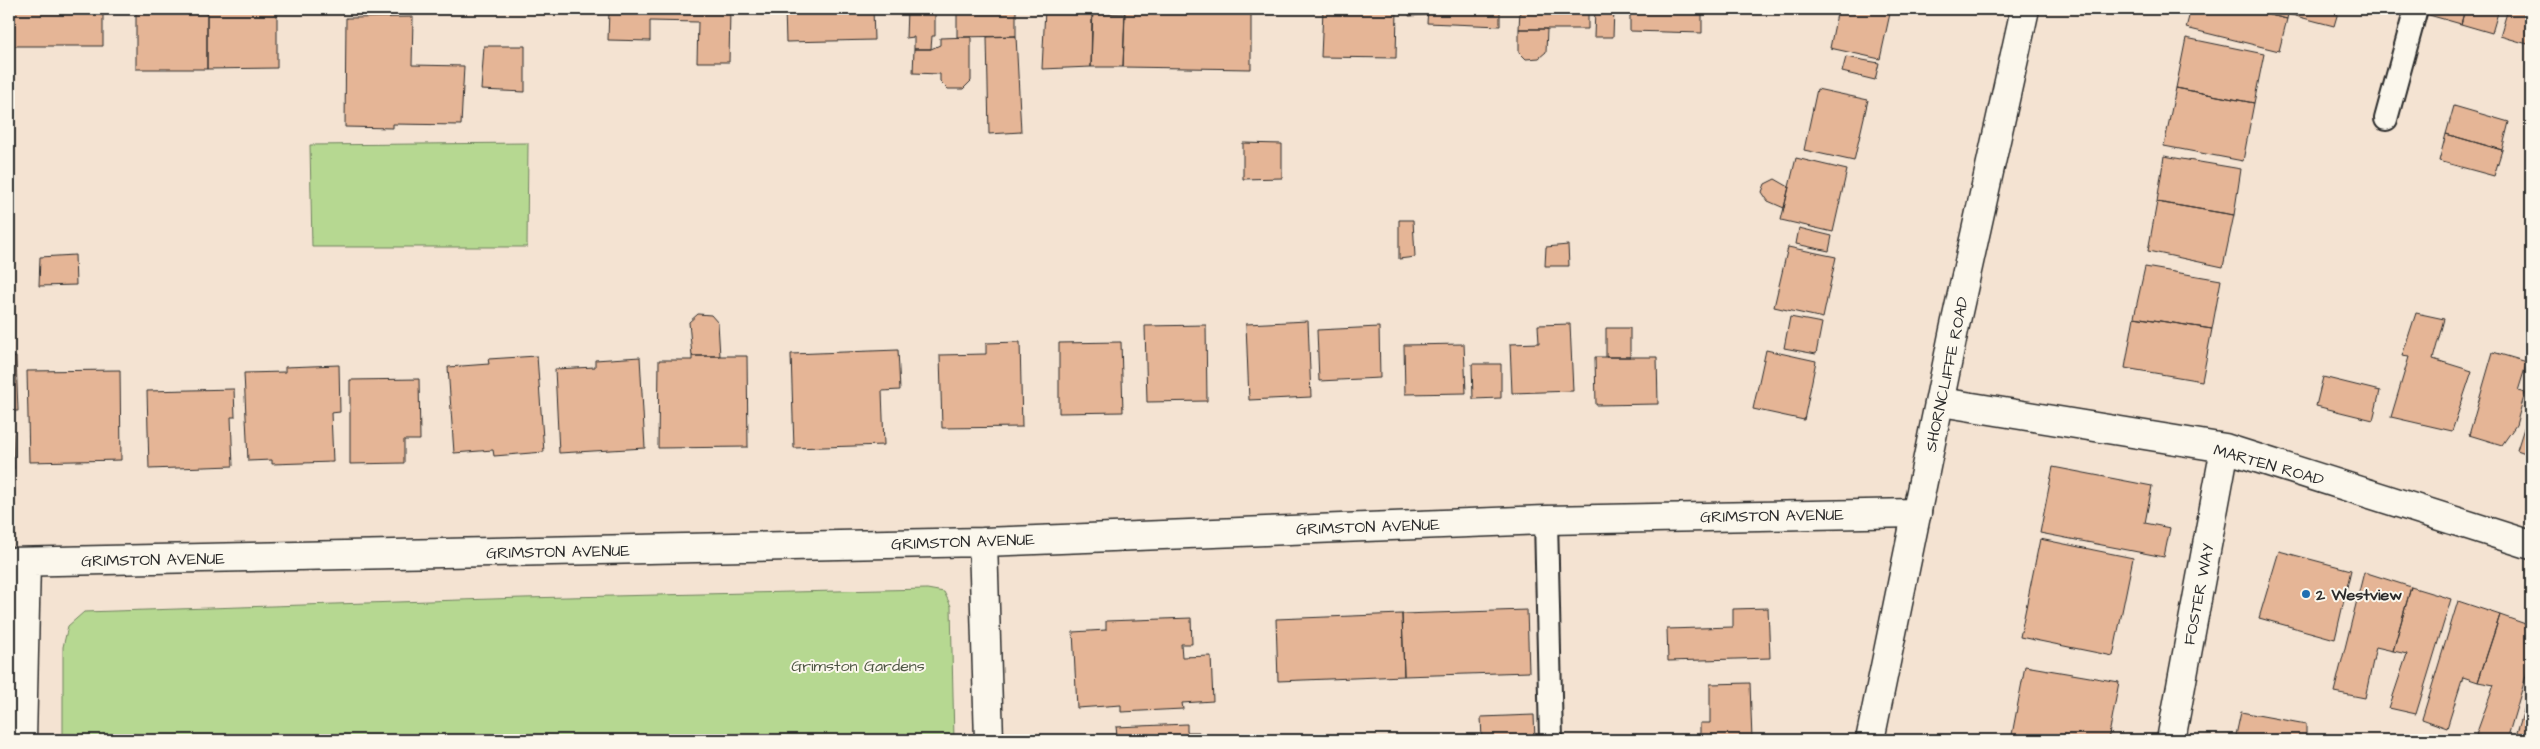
<svg xmlns="http://www.w3.org/2000/svg" width="2540" height="749" viewBox="0 0 2540 749" font-family="'Architects Daughter',sans-serif">
	<style>
		.green { fill: #b6d891; stroke: #70825e }
		.building { fill: #e5b596; stroke: #2b2b2b }
		.lines { fill: none; stroke-linecap: round; stroke-linejoin: round }
		.lane-casing { stroke: #2b2b2b; stroke-width: 26 }
		.street-casing { stroke: #2b2b2b; stroke-width: 31 }
		.secondary-casing { stroke: #2b2b2b; stroke-width: 31 }
		.lane { stroke: #fbf7ec; stroke-width: 22 }
		.street { stroke: #fbf7ec; stroke-width: 28 }
		.secondary { stroke: #fbf7ec; stroke-width: 28 }
		.poi-dot { fill: #1f6fb2; stroke: #fbf7ec; stroke-width: 2 }
		.labels { text-anchor: middle; stroke-width: 4; stroke-linejoin: round; paint-order: stroke }
		.street-label { font-size: 16px; fill: #2b2b2b; stroke: #fbf7ec }
		.poi-label { font-size: 16px; font-weight: bold; fill: #2b2b2b; stroke: #fbf7ec; text-anchor: start }
		.park-label { font-size: 16px; fill: #4e5644; stroke: #fbf7ec }
	</style>
	<rect width="100%" height="100%" fill="#f4e3d2"/>
	<filter id="ink" filterUnits="userSpaceOnUse"><feTurbulence type="fractalNoise" baseFrequency=".02" numOctaves="2"/><feDisplacementMap in="SourceGraphic" scale="10" xChannelSelector="R" yChannelSelector="G"/><feConvolveMatrix kernelMatrix="1 2 1 2 8 2 1 2 1" color-interpolation-filters="sRGB"/></filter>
	<g filter="url(#ink)">
		<!-- green -->
		<path class="green" d="M 528,143 L 527,247 L 312,247 L 310,145 Z
			M 927,589 L 944,592 L 951,606 L 954,740 L 63,740 L 63,647 L 68,626 L 84,612 L 523,598 Z"/>
		<!-- building -->
		<path class="building" d="M 14,9 L 103,9 L 103,46 L 12,46 Z
			M 136,9 L 207,9 L 207,69 L 136,69 Z
			M 207,9 L 277,9 L 277,68 L 207,69 Z
			M 609,9 L 730,9 L 729,62 L 697,62 L 698,22 L 650,21 L 650,41 L 608,40 Z
			M 785,9 L 873,9 L 874,40 L 786,42 Z
			M 907,9 L 935,9 L 935,36 L 932,36 L 931,49 L 914,49 L 914,37 L 906,38 Z
			M 949,9 L 1016,9 L 1016,36 L 957,37 L 957,9 Z
			M 1045,9 L 1093,9 L 1091,67 L 1042,69 Z
			M 1125,9 L 1251,9 L 1251,69 L 1123,67 Z
			M 1323,9 L 1397,9 L 1396,58 L 1321,57 Z
			M 1409,9 L 1428,9 L 1428,15 L 1409,16 Z
			M 1428,9 L 1500,9 L 1500,26 L 1427,23 Z
			M 1520,9 L 1588,9 L 1588,29 L 1519,29 Z
			M 1595,9 L 1614,9 L 1613,37 L 1594,37 Z
			M 1630,9 L 1702,9 L 1702,33 L 1630,31 Z
			M 1838,9 L 1891,9 L 1880,59 L 1830,48 Z
			M 2191,9 L 2245,9 L 2287,19 L 2279,51 L 2186,28 Z
			M 2245,9 L 2339,9 L 2334,26 L 2288,14 L 2287,19 Z
			M 2430,9 L 2465,9 L 2461,24 L 2429,15 Z
			M 2465,9 L 2499,9 L 2492,33 L 2461,24 Z
			M 2508,9 L 2531,9 L 2531,45 L 2500,36 Z
			M 1092,13 L 1125,14 L 1123,67 L 1091,67 Z
			M 413,17 L 412,65 L 464,66 L 461,125 L 393,124 L 393,128 L 345,127 L 346,18 Z
			M 1519,29 L 1547,29 L 1546,52 L 1539,58 L 1526,59 L 1519,52 Z
			M 1016,36 L 1021,132 L 989,134 L 987,37 Z
			M 971,37 L 971,81 L 963,89 L 948,89 L 940,81 L 940,74 L 913,73 L 914,49 L 931,49 L 940,45 L 940,38 Z
			M 2186,38 L 2264,54 L 2254,103 L 2176,88 Z
			M 484,46 L 525,46 L 525,92 L 481,90 Z
			M 1846,57 L 1879,63 L 1875,80 L 1842,72 Z
			M 2176,88 L 2254,103 L 2243,161 L 2164,146 Z
			M 1817,89 L 1868,100 L 1854,161 L 1804,150 Z
			M 2454,106 L 2509,122 L 2502,150 L 2446,134 Z
			M 2446,134 L 2502,150 L 2494,176 L 2439,161 Z
			M 1243,143 L 1282,144 L 1282,178 L 1243,179 Z
			M 2164,156 L 2241,169 L 2234,215 L 2157,202 Z
			M 1796,158 L 1847,170 L 1833,232 L 1781,220 Z
			M 1775,179 L 1789,187 L 1784,208 L 1768,201 L 1762,192 L 1765,184 Z
			M 2157,202 L 2234,215 L 2223,267 L 2148,251 Z
			M 1399,220 L 1413,220 L 1415,257 L 1399,259 Z
			M 1799,228 L 1832,236 L 1829,251 L 1796,244 Z
			M 1568,245 L 1569,266 L 1545,266 L 1546,247 Z
			M 1788,247 L 1836,257 L 1823,318 L 1774,307 Z
			M 75,255 L 76,285 L 39,286 L 40,257 Z
			M 2145,267 L 2221,280 L 2212,329 L 2134,317 Z
			M 2416,313 L 2444,319 L 2433,359 L 2472,371 L 2452,431 L 2391,417 L 2409,357 L 2402,356 Z
			M 698,314 L 711,315 L 718,323 L 720,356 L 692,356 L 689,322 Z
			M 1790,317 L 1822,323 L 1816,354 L 1784,348 Z
			M 2134,317 L 2212,329 L 2202,381 L 2125,368 Z
			M 1308,321 L 1311,397 L 1249,400 L 1246,324 Z
			M 1570,324 L 1573,391 L 1512,393 L 1510,344 L 1539,343 L 1538,325 Z
			M 1206,325 L 1207,401 L 1147,402 L 1145,326 Z
			M 1379,327 L 1380,378 L 1319,381 L 1317,330 Z
			M 1606,328 L 1630,328 L 1630,357 L 1606,357 Z
			M 1020,342 L 1022,427 L 942,428 L 940,355 L 986,354 L 986,343 Z
			M 1121,342 L 1123,412 L 1059,413 L 1059,343 Z
			M 1464,344 L 1466,393 L 1405,394 L 1404,345 Z
			M 898,350 L 900,390 L 882,391 L 884,445 L 794,448 L 791,354 Z
			M 1766,350 L 1816,361 L 1804,420 L 1753,409 Z
			M 2493,352 L 2527,362 L 2518,391 L 2525,393 L 2516,425 L 2502,445 L 2469,435 Z
			M 537,356 L 544,452 L 494,456 L 493,450 L 454,453 L 448,367 L 489,364 L 488,359 Z
			M 692,356 L 747,356 L 748,447 L 658,448 L 659,360 L 692,360 Z
			M 16,357 L 18,411 L 12,411 L 14,469 L 9,469 L 9,358 Z
			M 640,357 L 645,448 L 559,453 L 555,369 L 595,367 L 595,360 Z
			M 1595,357 L 1657,357 L 1658,404 L 1596,405 Z
			M 1472,364 L 1501,364 L 1501,398 L 1473,399 Z
			M 339,365 L 340,412 L 331,413 L 333,462 L 272,464 L 272,460 L 248,461 L 244,373 L 285,372 L 285,367 Z
			M 120,370 L 121,460 L 29,462 L 27,371 Z
			M 2323,377 L 2380,391 L 2373,420 L 2316,406 Z
			M 419,379 L 420,440 L 404,440 L 404,463 L 350,464 L 350,380 Z
			M 234,389 L 235,417 L 231,417 L 233,466 L 149,469 L 147,391 Z
			M 2531,406 L 2531,455 L 2517,450 Z
			M 2053,467 L 2152,486 L 2145,523 L 2170,528 L 2164,557 L 2040,533 Z
			M 2040,539 L 2133,558 L 2113,656 L 2020,637 Z
			M 2279,551 L 2351,570 L 2335,639 L 2259,618 Z
			M 2364,572 L 2411,587 L 2393,651 L 2376,647 L 2365,698 L 2334,692 Z
			M 2411,587 L 2451,599 L 2416,714 L 2389,708 L 2407,654 L 2393,651 Z
			M 2458,601 L 2500,615 L 2478,682 L 2463,677 L 2447,728 L 2422,719 Z
			M 1768,608 L 1770,658 L 1668,661 L 1667,629 L 1733,627 L 1733,609 Z
			M 1527,610 L 1529,672 L 1404,676 L 1402,614 Z
			M 1402,614 L 1404,676 L 1278,681 L 1276,619 Z
			M 2500,615 L 2531,626 L 2531,659 L 2507,740 L 2494,740 L 2476,735 L 2494,685 L 2478,682 Z
			M 1191,618 L 1192,644 L 1181,644 L 1182,657 L 1211,656 L 1213,701 L 1182,703 L 1183,709 L 1121,712 L 1121,705 L 1077,708 L 1073,632 L 1106,630 L 1106,621 Z
			M 2025,666 L 2119,682 L 2108,740 L 2011,740 Z
			M 1750,683 L 1752,740 L 1700,740 L 1700,723 L 1710,723 L 1710,684 Z
			M 2531,686 L 2531,740 L 2515,740 Z
			M 2241,712 L 2306,724 L 2306,740 L 2235,740 Z
			M 1534,715 L 1535,740 L 1482,740 L 1481,717 Z
			M 1187,724 L 1187,732 L 1199,732 L 1200,740 L 1077,740 L 1077,737 L 1117,735 L 1116,727 Z"/>
		<g class="lines">
			<!-- lane casing -->
			<g class="lane-casing">
				<path id="lane" d="M 2386,119 L 2416,9
					M 1546,520 L 1551,740"/>
			</g>
			<!-- street casing -->
			<g class="street-casing">
				<path id="street" d="M 1941,402 L 2225,448 L 2531,545
					M 983,542 L 989,740
					M 9,562 L 983,542 L 1546,520 L 1917,513
					M 22,740 L 26,562
					M 2171,740 L 2225,448"/>
			</g>
			<!-- secondary casing -->
			<g class="secondary-casing">
				<path id="secondary" d="M 1870,740 L 1954,330 L 2025,9"/>
			</g>
			<!-- lane -->
			<use href="#lane" class="lane"/>
			<!-- street -->
			<use href="#street" class="street"/>
			<!-- secondary -->
			<use href="#secondary" class="secondary"/>
		</g>
	</g>
	<!-- markers -->
	<circle class="poi-dot" cx="2306" cy="594" r="5"/>
	<g class="labels">
		<!-- street labels -->
		<g class="street-label">
			<text transform="translate(1946 374) rotate(-78)" y="6">SHORNCLIFFE ROAD</text>
			<text transform="translate(2269 464) rotate(16)" y="6">MARTEN ROAD</text>
			<text transform="translate(1772 515) rotate(-1)" y="6">GRIMSTON AVENUE</text>
			<text transform="translate(1368 526) rotate(-2)" y="6">GRIMSTON AVENUE</text>
			<text transform="translate(963 541) rotate(-2)" y="6">GRIMSTON AVENUE</text>
			<text transform="translate(558 551) rotate(-1)" y="6">GRIMSTON AVENUE</text>
			<text transform="translate(153 559) rotate(-1)" y="6">GRIMSTON AVENUE</text>
			<text transform="translate(2198 594) rotate(-79)" y="6">FOSTER WAY</text>
		</g>
		<!-- poi labels -->
		<g class="poi-label">
			<text x="2316" y="600">2 Westview</text>
		</g>
		<!-- park labels -->
		<g class="park-label">
			<text x="858" y="671">Grimston Gardens</text>
		</g>
	</g>
	<!-- margin -->
	<rect width="2540" height="749" fill="none" stroke="#fbf7ec" stroke-width="30"/>
	<rect x="15" y="15" width="2510" height="719" fill="none" stroke="#2b2b2b" stroke-width="2" filter="url(#ink)"/>
</svg>
